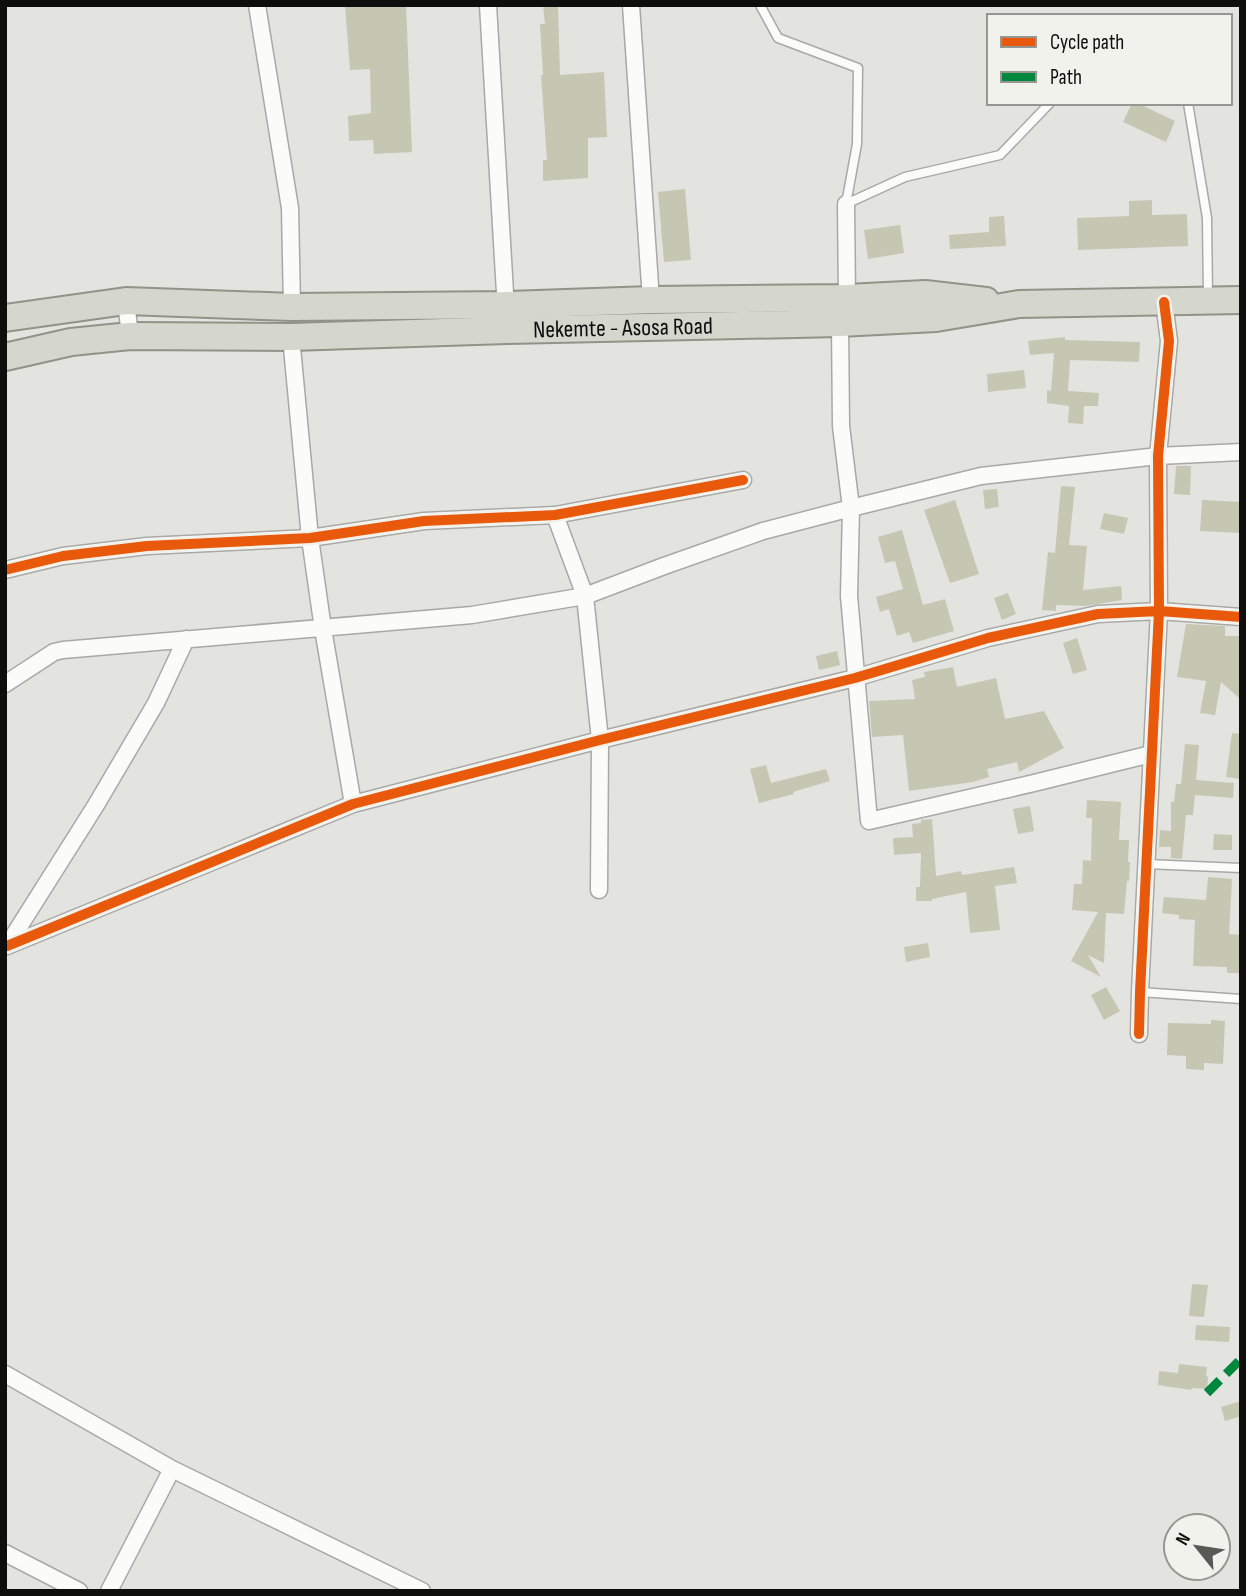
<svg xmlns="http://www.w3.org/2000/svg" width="1246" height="1596" viewBox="0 0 1246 1596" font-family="'Sofia Sans Condensed',sans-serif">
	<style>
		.building { fill: #c5c7b3 }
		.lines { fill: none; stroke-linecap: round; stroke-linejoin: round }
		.service-casing { stroke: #a8a9a6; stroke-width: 11 }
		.minor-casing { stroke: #a8a9a6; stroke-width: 19 }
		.trunk-casing { stroke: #929387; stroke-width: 30 }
		.service { stroke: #fbfbfa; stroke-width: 8 }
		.minor { stroke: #fbfbfa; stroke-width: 16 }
		.trunk { stroke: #d5d6cd; stroke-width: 26 }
		.quiet { stroke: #00873e; stroke-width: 9; stroke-dasharray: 18 9; stroke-linecap: butt }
		.cycleway-casing { stroke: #f1f2ec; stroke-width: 15 }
		.cycleway { stroke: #e8590c; stroke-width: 10 }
		.labels { text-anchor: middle; stroke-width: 7; stroke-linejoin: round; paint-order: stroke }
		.street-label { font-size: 24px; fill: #0e0e0c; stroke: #f1f2ec }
	</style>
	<rect width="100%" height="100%" fill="#e3e4e0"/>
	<!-- building -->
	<path class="building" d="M 345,5 L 406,5 L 412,152 L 374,154 L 373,140 L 349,141 L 348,116 L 371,113 L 370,69 L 350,70 Z
		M 543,5 L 558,5 L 560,75 L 604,72 L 607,137 L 588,138 L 588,178 L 543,181 L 543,160 L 547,160 L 541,75 L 543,75 L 540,24 L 545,24 Z
		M 1132,103 L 1137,103 L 1175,121 L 1166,142 L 1123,122 Z
		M 685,189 L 691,260 L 664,262 L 658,192 Z
		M 1152,200 L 1152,215 L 1187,214 L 1188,246 L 1078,250 L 1077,218 L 1129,216 L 1129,201 Z
		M 1004,216 L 1006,246 L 950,249 L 949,235 L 989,232 L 989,217 Z
		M 900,225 L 904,253 L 868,259 L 864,230 Z
		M 1065,337 L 1065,340 L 1140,342 L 1139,362 L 1070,360 L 1068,391 L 1099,393 L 1098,406 L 1084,406 L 1083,424 L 1068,423 L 1069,406 L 1047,403 L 1047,390 L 1051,391 L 1054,353 L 1030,355 L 1028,341 Z
		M 1024,370 L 1026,388 L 988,392 L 987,374 Z
		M 1176,466 L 1191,466 L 1190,495 L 1174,494 Z
		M 1061,486 L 1075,487 L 1069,545 L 1087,546 L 1083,590 L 1121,586 L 1122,600 L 1086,606 L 1056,605 L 1056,611 L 1042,610 L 1048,552 L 1055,553 Z
		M 997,489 L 999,507 L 985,509 L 983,490 Z
		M 955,500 L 979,574 L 950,583 L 924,510 Z
		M 1202,500 L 1241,502 L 1241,533 L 1200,531 Z
		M 1104,513 L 1128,518 L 1124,534 L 1100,529 Z
		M 902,530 L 923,605 L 945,599 L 954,631 L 913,643 L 909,632 L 897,636 L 889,609 L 880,612 L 876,597 L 903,589 L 895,561 L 885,563 L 878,537 Z
		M 1008,593 L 1016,614 L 1002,620 L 994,598 Z
		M 1186,624 L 1225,626 L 1225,636 L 1240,636 L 1239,698 L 1221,682 L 1215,715 L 1200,713 L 1206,681 L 1177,677 Z
		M 1077,638 L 1087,670 L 1073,674 L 1063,643 Z
		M 837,651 L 840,665 L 819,670 L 816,656 Z
		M 953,667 L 957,687 L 996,678 L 1005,719 L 1044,711 L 1064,748 L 1019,772 L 1017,762 L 987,769 L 989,777 L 973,782 L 909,791 L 903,735 L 872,737 L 869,701 L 915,699 L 912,680 L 925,677 L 924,672 Z
		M 1232,733 L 1241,734 L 1241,779 L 1226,777 Z
		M 1185,744 L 1199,745 L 1196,780 L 1234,783 L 1233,798 L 1195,795 L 1193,815 L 1186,815 L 1182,859 L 1171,858 L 1171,847 L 1159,847 L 1160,830 L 1171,831 L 1171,802 L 1174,802 L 1176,784 L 1181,784 Z
		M 766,765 L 771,783 L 826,769 L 830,781 L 793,792 L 794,794 L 759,803 L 750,769 Z
		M 1087,800 L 1121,802 L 1119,840 L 1129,840 L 1128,862 L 1130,862 L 1129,881 L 1127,881 L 1124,914 L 1106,913 L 1104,963 L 1088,955 L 1101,977 L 1071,961 L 1098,912 L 1072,910 L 1074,884 L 1082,884 L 1083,860 L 1091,861 L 1092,818 L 1086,818 Z
		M 1030,806 L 1034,831 L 1018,834 L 1013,809 Z
		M 932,819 L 936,876 L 961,871 L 962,875 L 1014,867 L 1017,883 L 995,886 L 1000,930 L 970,933 L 966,892 L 932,899 L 932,901 L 916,901 L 916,887 L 920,887 L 921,853 L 894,855 L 893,838 L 913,837 L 912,824 L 921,823 L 921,820 Z
		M 1214,834 L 1232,835 L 1232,850 L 1213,850 Z
		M 1208,877 L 1232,879 L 1229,934 L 1241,935 L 1241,973 L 1227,973 L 1227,967 L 1193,966 L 1195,920 L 1179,919 L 1179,915 L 1162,913 L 1164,897 L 1206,900 Z
		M 928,943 L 930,957 L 906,962 L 904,947 Z
		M 1106,987 L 1120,1011 L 1104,1020 L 1091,995 Z
		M 1211,1020 L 1225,1021 L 1223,1064 L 1204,1063 L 1204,1070 L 1186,1069 L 1186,1056 L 1167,1055 L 1168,1023 L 1211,1024 Z
		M 1192,1284 L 1208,1285 L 1204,1317 L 1189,1316 Z
		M 1196,1325 L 1230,1327 L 1229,1342 L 1195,1340 Z
		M 1179,1364 L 1207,1367 L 1206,1376 L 1208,1377 L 1207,1389 L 1192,1388 L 1191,1390 L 1158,1385 L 1159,1371 L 1178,1373 Z
		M 1241,1401 L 1241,1416 L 1225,1421 L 1221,1407 Z"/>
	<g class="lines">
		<!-- service casing -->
		<g class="service-casing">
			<path id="service" d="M 760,5 L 778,38 L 858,68 L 857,144 L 846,204
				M 1188,103 L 1207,218 L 1208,298
				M 846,204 L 905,177 L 1000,155 L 1050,103
				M 1146,864 L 1241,868
				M 1140,992 L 1241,999"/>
		</g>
		<!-- minor casing -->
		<g class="minor-casing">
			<path id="minor" d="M 257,5 L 290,208 L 292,307
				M 488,5 L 506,310
				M 631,5 L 651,300
				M 846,204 L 847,298
				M 126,301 L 130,336
				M 840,323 L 841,426 L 851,508 L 849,596 L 869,821 L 1034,783 L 1151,754
				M 291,337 L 310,538 L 323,629 L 353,804
				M 555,515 L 585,596 L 600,740 L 599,890
				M 5,570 L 63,556 L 147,546 L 310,538 L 424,521 L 555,515 L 743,480
				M 5,684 L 54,652 L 63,650 L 472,615 L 585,596 L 664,566 L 763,531 L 851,508 L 981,476 L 1158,456 L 1241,452
				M 7,946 L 353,804 L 600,740 L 855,678 L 988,638 L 1098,614 L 1159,611 L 1241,617
				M 7,946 L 96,805 L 156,703 L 186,639
				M 1139,1034 L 1140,992 L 1159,611 L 1158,456 L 1169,341 L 1164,302
				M 5,1374 L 172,1469 L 422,1591
				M 5,1553 L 79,1591
				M 109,1591 L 172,1469"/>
		</g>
		<!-- trunk casing -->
		<g class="trunk-casing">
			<g id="trunk">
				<path d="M 5,318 L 126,301 L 292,307 L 506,305 L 651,300 L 847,298 L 925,294 L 986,301"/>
				<path id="s1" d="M 5,357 L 71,342 L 130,336 L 291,337 L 507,330 L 840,323 L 936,318 L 1019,304 L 1241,300"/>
			</g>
		</g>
		<!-- service -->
		<use href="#service" class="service"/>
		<!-- minor -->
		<use href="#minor" class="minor"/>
		<!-- trunk -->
		<use href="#trunk" class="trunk"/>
		<!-- quiet -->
		<path class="quiet" d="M 1207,1393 L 1241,1359"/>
		<!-- cycleway casing -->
		<g class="cycleway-casing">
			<path id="cycleway" d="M 5,570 L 63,556 L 147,546 L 310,538 L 424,521 L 555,515 L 743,480
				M 7,946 L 353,804 L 600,740 L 855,678 L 988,638 L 1098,614 L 1159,611 L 1241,617
				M 1139,1034 L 1140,992 L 1159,611 L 1158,456 L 1169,341 L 1164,302"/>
		</g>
		<!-- cycleway -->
		<use href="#cycleway" class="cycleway"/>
	</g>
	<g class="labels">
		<!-- street labels -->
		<g class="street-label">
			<text dy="8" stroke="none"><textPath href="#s1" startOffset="620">Nekemte - Asosa Road</textPath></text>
		</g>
	</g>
	<!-- border -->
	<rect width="1246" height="1596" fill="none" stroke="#0e0e0c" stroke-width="14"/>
	<!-- legend -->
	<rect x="987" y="14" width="245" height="91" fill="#f1f2ec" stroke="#969792" stroke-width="2"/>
	<rect x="1001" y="37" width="35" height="10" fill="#e8590c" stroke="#969792" stroke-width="2"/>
	<text x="1050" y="49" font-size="21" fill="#0e0e0c">Cycle path</text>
	<rect x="1001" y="72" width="35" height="10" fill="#00873e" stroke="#969792" stroke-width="2"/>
	<text x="1050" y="84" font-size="21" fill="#0e0e0c">Path</text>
	<!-- north arrow -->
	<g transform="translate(1197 1547) rotate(300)"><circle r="33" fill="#f1f2ec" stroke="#969792" stroke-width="2"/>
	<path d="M0-5L12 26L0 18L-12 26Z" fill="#595956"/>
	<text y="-10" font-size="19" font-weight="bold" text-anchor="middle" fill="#0e0e0c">N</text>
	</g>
</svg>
